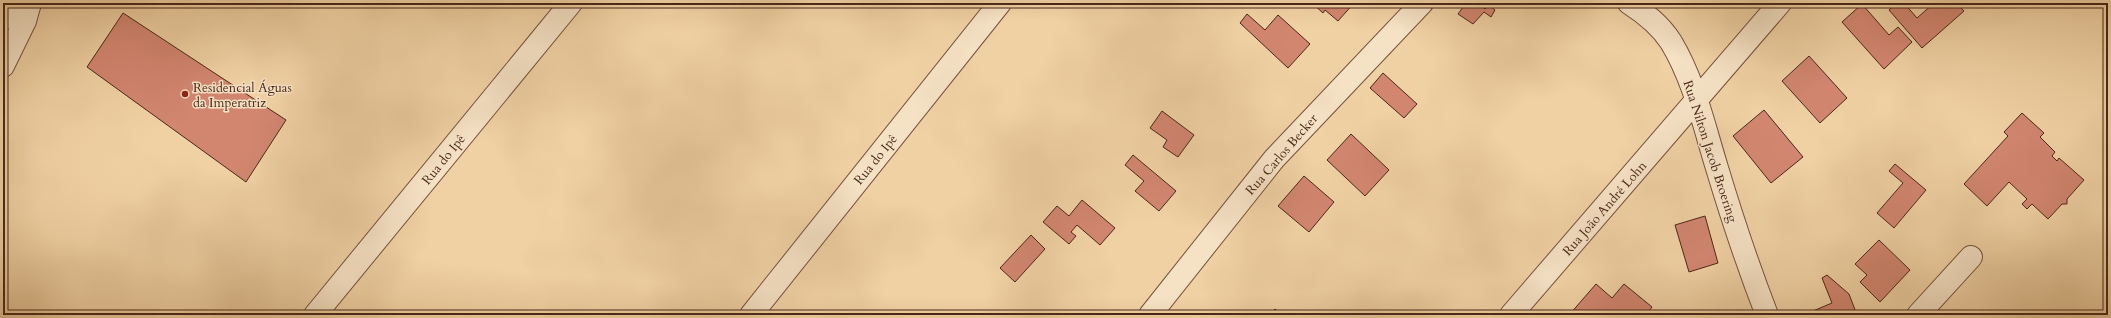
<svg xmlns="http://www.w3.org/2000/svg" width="2111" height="318" viewBox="0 0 2111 318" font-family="Cardo,serif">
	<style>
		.building { fill: #d28670; stroke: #4a2719 }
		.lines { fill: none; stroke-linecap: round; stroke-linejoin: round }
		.minor-casing { stroke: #74523c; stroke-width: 24 }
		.minor { stroke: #f5e1c4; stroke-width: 22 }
		.poi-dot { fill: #8f2418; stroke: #f5e1c4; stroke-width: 1.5 }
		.labels { text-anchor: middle; stroke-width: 3; stroke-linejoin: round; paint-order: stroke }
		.poi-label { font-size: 13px; fill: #4a2719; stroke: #f5e1c4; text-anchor: start }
		.street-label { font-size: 13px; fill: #4a2719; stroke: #f5e1c4 }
	</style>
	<rect width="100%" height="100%" fill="#f0d1a4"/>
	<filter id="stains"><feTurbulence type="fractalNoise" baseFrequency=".005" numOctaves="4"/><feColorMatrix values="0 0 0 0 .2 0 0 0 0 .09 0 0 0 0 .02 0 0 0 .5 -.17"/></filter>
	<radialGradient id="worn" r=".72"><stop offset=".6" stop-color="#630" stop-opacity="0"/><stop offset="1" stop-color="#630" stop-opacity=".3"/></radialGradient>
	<!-- building -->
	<path class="building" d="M 1312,3 L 1354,3 L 1338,21 L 1325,10 L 1323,13 Z
		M 1466,3 L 1477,3 L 1485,9 L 1489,5 L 1495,10 L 1491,17 L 1484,12 L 1473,24 L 1458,14 Z
		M 1897,3 L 1904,3 L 1917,18 L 1934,3 L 1956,3 L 1964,11 L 1922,48 L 1889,10 Z
		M 1862,4 L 1889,35 L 1898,27 L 1912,42 L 1884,69 L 1842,22 Z
		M 123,13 L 286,120 L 246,182 L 87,67 Z
		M 1247,14 L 1265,30 L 1278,15 L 1310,44 L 1288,68 L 1240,23 Z
		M 1809,56 L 1847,98 L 1820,123 L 1782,81 Z
		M 1383,73 L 1417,104 L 1404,118 L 1370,88 Z
		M 1764,110 L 1803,157 L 1771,183 L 1733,136 Z
		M 1162,111 L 1194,135 L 1178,157 L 1163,147 L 1167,140 L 1150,128 Z
		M 2022,113 L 2044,133 L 2040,137 L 2055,152 L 2052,156 L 2057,161 L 2059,158 L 2084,180 L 2067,199 L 2067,204 L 2062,204 L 2048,219 L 2032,204 L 2027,209 L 2022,204 L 2027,199 L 2009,182 L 1987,206 L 1964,184 L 2008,136 L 2004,132 Z
		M 1351,134 L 1389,170 L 1365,196 L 1327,160 Z
		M 1133,155 L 1176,191 L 1159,211 L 1135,191 L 1144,181 L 1125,165 Z
		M 1895,164 L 1926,190 L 1894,228 L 1877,213 L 1903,183 L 1889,171 Z
		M 1304,176 L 1334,202 L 1309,232 L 1278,206 Z
		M 1082,200 L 1115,228 L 1100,245 L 1077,225 L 1071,232 L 1076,236 L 1069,244 L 1043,222 L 1057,206 L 1069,216 Z
		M 1705,216 L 1718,263 L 1689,272 L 1675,225 Z
		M 1031,235 L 1045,249 L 1015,282 L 1000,268 Z
		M 1879,240 L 1910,270 L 1880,302 L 1860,282 L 1867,275 L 1855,264 Z
		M 1827,275 L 1849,294 L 1857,315 L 1815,315 L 1813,311 L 1832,303 L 1822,278 Z
		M 1596,284 L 1612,298 L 1624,284 L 1652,307 L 1646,315 L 1572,315 L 1570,314 Z
		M 1275,309 L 1282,315 L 1269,315 Z"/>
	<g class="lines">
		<!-- minor casing -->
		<g class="minor-casing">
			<path id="minor" d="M 1629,3 C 1646,14 1660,25 1671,42 C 1694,80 1704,126 1717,168 C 1732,218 1748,266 1767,315
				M 3,16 L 25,21
				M 3,66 L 25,21 L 30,3
				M 315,315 L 571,3
				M 751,315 L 1000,3
				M 1150,315 L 1274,159 L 1422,3
				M 1511,315 L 1780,3
				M 1918,315 L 1971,257"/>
		</g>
		<!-- minor -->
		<use href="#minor" class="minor"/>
	</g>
	<!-- markers -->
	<circle class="poi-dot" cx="185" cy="94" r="4"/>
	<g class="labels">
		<!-- poi labels -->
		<g class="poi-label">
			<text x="193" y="92">Residencial Águas<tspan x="193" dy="15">da Imperatriz</tspan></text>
		</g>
		<!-- street labels -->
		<g class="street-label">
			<text transform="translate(1711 151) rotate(72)" y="5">Rua Nilton Jacob Broering</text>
			<text transform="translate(1281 154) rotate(-49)" y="5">Rua Carlos Becker</text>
			<text transform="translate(443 159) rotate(-51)" y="5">Rua do Ipê</text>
			<text transform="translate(875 159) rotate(-51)" y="5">Rua do Ipê</text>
			<text transform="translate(1604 208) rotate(-49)" y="5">Rua João André Lohn</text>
		</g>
	</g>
	<!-- margin -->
	<rect width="2111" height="318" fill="none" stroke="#f0d1a4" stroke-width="16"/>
	<rect x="4" y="4" width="2103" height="310" fill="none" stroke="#4a2719" stroke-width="2"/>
	<rect x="8" y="8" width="2095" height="302" fill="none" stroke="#4a2719"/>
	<rect width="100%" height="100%" filter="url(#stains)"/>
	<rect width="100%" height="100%" fill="url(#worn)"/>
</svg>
